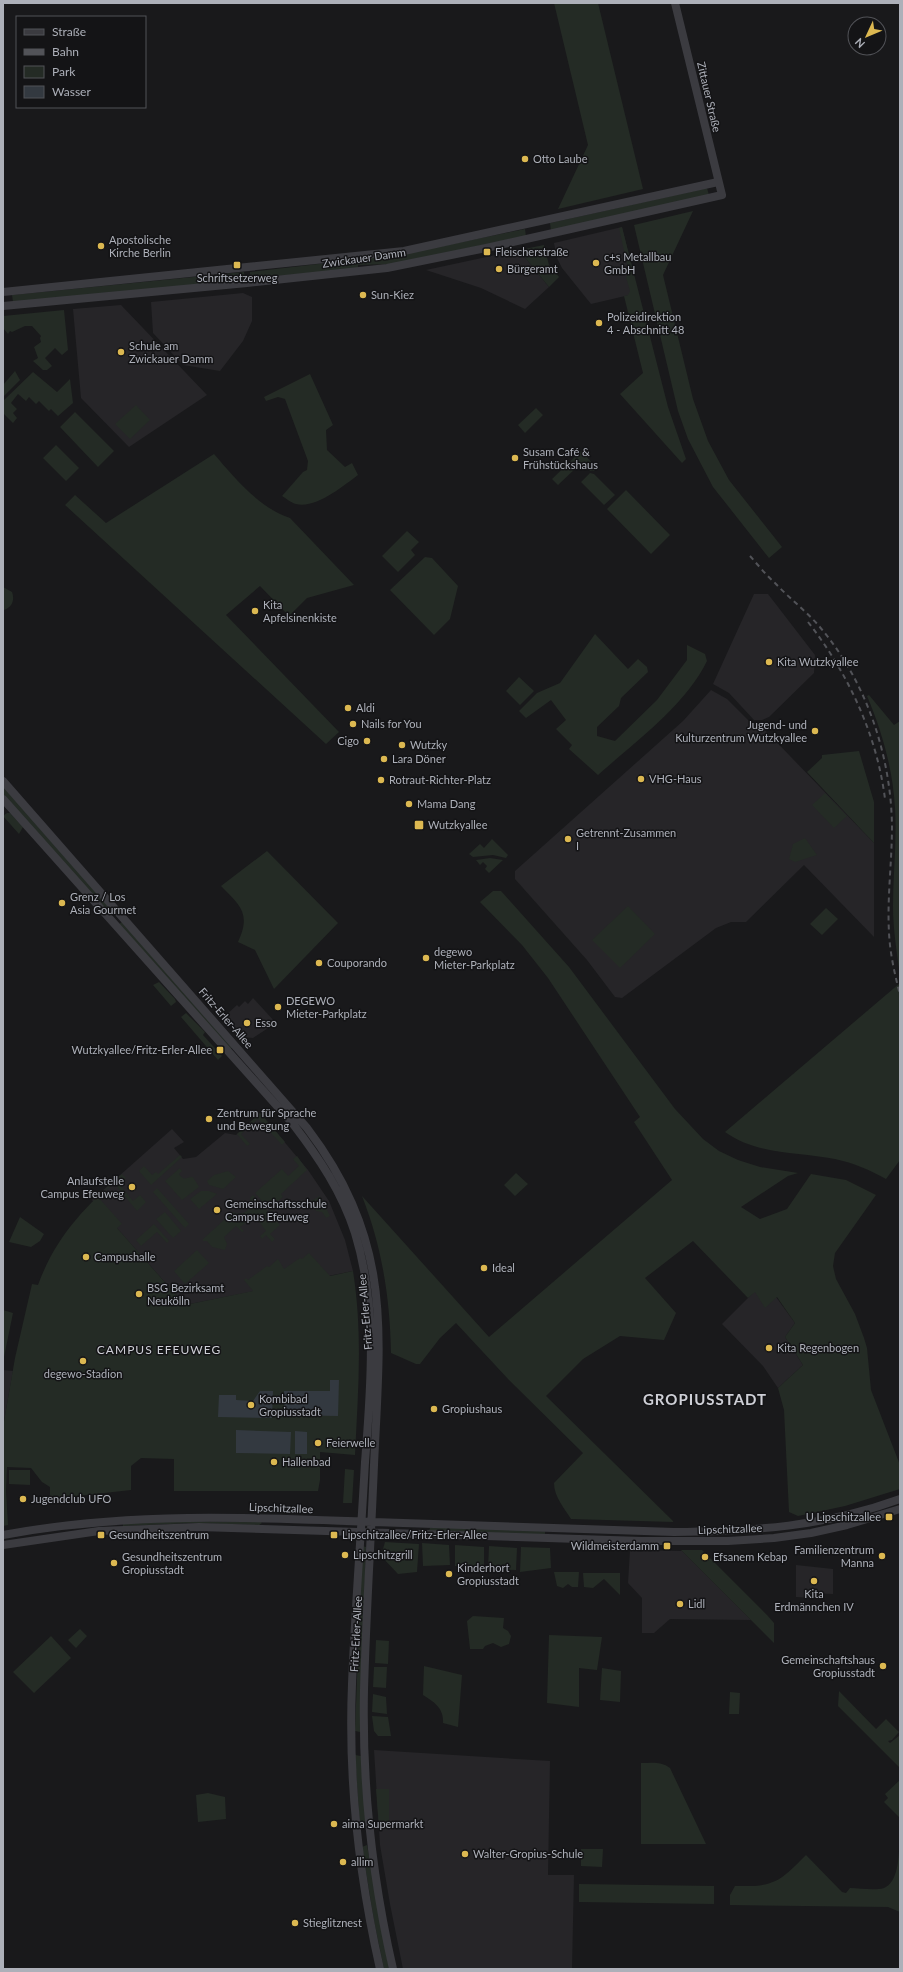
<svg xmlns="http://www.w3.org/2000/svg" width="903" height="1972" viewBox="0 0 903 1972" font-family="Lato,sans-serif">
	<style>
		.built { fill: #262528 }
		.green { fill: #242b25 }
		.water { fill: #333940 }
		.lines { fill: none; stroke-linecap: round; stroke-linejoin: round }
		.minor { stroke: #3b3b40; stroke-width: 8 }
		.rail { stroke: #525358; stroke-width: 2; stroke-dasharray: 5 4; stroke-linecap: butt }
		.poi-dot { fill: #dcb851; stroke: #141416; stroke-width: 1.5 }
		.labels { text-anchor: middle; stroke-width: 3; stroke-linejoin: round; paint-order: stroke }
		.street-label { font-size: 11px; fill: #adb0b9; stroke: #141416 }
		.poi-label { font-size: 11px; fill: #adb0b9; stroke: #141416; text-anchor: start }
		.neighbourhood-label { font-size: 12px; letter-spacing: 1px; fill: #cecfd6; stroke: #141416 }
		.district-label { font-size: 15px; font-weight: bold; letter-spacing: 1px; fill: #cecfd6; stroke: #141416 }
	</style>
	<rect width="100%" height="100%" fill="#19191b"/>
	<!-- built -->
	<path class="built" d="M 622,227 L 638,293 L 591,304 L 562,268 L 557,258 L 554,243 Z
		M 519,250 L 549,287 L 525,309 L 481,288 L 426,270 Z
		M 243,293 L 252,297 L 252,321 L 243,341 L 220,371 L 183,365 L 153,333 L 151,302 Z
		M 121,305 L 207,395 L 129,447 L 81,398 L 73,309 Z
		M 754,594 L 768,594 L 815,655 L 814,673 L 769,717 L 762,720 L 754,720 L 729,693 L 713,684 Z
		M 711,690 L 727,699 L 754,726 L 762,727 L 874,843 L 874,937 L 804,865 L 746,922 L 731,922 L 716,928 L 622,998 L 615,997 L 587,960 L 515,879 L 515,871 L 683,721 Z
		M 253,998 L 276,1023 L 253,1038 L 242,1037 L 226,1019 L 228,1017 L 226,1015 L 237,1005 L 239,1007 L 245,1001 L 248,1004 Z
		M 260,1113 L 308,1170 L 329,1201 L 345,1240 L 353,1271 L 185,1305 L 92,1200 L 172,1129 L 184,1142 L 174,1148 L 183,1159 L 196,1157 L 225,1133 L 236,1135 Z
		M 755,1291 L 776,1297 L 795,1323 L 785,1337 L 803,1365 L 778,1388 L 763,1366 L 722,1324 Z
		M 3,1370 L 13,1371 L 3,1427 Z
		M 630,1550 L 682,1551 L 751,1620 L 670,1619 L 654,1633 L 642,1633 L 642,1598 L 628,1583 Z
		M 796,1565 L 833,1569 L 833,1594 L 814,1593 L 814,1598 L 796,1597 Z
		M 374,1750 L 550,1761 L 548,1875 L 574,1875 L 572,1969 L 403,1969 L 390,1904 L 380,1845 Z"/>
	<!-- green -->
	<path class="green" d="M 554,3 L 598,3 L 643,189 L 558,209 L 588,145 Z
		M 707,188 L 709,195 L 551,231 L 550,223 Z
		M 693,211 L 663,275 L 693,399 L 708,441 L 729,480 L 782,547 L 769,558 L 713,487 L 688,439 L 678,411 L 634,225 Z
		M 622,227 L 668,407 L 686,459 L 682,463 L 620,394 L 643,373 L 624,296 L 628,295 L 630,291 L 626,277 L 629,273 L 619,228 Z
		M 525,229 L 526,236 L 392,264 L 358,265 L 358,268 L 250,279 L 250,272 L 404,254 Z
		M 544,245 L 549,265 L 559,277 L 549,287 L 519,250 Z
		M 244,272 L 245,280 L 13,302 L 12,295 Z
		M 64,310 L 68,350 L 62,355 L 55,348 L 45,358 L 52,366 L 47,370 L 43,370 L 33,361 L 38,358 L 34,347 L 41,342 L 40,338 L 41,336 L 32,326 L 25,326 L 12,332 L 10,331 L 8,334 L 3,328 L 3,316 Z
		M 15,371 L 20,380 L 3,397 L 3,385 Z
		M 33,372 L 57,392 L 70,379 L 73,403 L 58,416 L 51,409 L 49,411 L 39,401 L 36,404 L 29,397 L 26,401 L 18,394 L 11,403 L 17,409 L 13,413 L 17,418 L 13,423 L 3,413 L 3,401 Z
		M 310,374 L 333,425 L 326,430 L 327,450 L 345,467 L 352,463 L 358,475 C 343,486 316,509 296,504 C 291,503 286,498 282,496 L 303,472 L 307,470 L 308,461 L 285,399 L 278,397 L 266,401 L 264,397 Z
		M 136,405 L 150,420 L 130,439 L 115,424 Z
		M 536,408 L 543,415 L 525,433 L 518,425 Z
		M 75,412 L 114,451 L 98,467 L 60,427 Z
		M 56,445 L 79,468 L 66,481 L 43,458 Z
		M 581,451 L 597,468 L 594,471 L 590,471 L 585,467 L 582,469 L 576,468 L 558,485 L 552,479 Z
		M 214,454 C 234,477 259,508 290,518 L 354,585 L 307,598 L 289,616 L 260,586 L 226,615 L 339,732 L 326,744 L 65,505 L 75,495 L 106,523 Z
		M 590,473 L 594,474 L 615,495 L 604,505 L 581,482 Z
		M 626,490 L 670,535 L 651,554 L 607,509 Z
		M 407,531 L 419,542 L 411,550 L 415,555 L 398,572 L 382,556 Z
		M 425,557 L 432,558 L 458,586 L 450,619 L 434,635 L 390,590 Z
		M 3,587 L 12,592 C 15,600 12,607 4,610 Z
		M 595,634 L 628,669 L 638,659 L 647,667 L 648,672 L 621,698 L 619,706 L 597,727 L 597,736 L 615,741 L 657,700 L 687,660 L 687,645 L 705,654 L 707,661 C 685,706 635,742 598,775 L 569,749 L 572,745 L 556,729 L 566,720 L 551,700 L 526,718 L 519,711 L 537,693 L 560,683 Z
		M 519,677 L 534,691 L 520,705 L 506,691 Z
		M 869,695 L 894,725 L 900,721 L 900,976 C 897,953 893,930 893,906 C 893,874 897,841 895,808 C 893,770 882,731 867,696 Z
		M 859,751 L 874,802 L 874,843 L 807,772 L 822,758 L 822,755 Z
		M 3,786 L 109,907 L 105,910 L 3,794 Z
		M 825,793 L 847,816 L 834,828 L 812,805 Z
		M 7,813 L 10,813 L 23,827 L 19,834 L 3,816 Z
		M 805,838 L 817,855 L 795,862 L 789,859 L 793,844 Z
		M 492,839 L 508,855 L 506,858 L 493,855 L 473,857 L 469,854 L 480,844 L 484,848 Z
		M 267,851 L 338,923 L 274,989 L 255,950 L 238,942 C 251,914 241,906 221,886 Z
		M 490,858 L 503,860 L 489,873 L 485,869 L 487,866 L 483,862 L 480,865 L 476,860 Z
		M 493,891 L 501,891 L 569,967 L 675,1109 L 703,1139 L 719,1151 L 738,1160 L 760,1167 L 798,1173 L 788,1176 L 741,1207 L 760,1219 L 787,1209 L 811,1174 L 846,1180 L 876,1195 L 835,1253 L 833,1266 L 836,1279 L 855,1314 L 864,1338 L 867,1348 L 871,1390 L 900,1465 L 900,1489 L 845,1506 L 817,1512 L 798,1516 L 789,1512 L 784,1410 L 778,1388 L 803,1365 L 785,1337 L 795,1323 L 777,1297 L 765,1308 L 755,1292 L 748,1298 L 693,1241 L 645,1278 L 676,1313 L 664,1340 L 620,1336 L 583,1359 L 546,1396 L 674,1522 L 571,1519 C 565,1509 554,1497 554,1483 L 583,1453 L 509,1380 L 456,1323 L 440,1338 L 420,1364 L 416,1364 L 391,1353 C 390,1298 382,1247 362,1196 L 489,1337 L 672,1180 L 634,1122 L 640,1117 L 548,978 L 522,945 L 480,902 Z
		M 628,906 L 655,934 L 620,968 L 592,940 Z
		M 826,908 L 838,919 L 822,935 L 810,924 Z
		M 122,922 L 233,1047 L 229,1050 L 119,924 Z
		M 159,982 L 175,999 L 176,1002 L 171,1006 L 153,985 Z
		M 900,983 L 900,1160 L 886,1179 C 870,1170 854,1163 835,1159 C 798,1152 757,1155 725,1132 Z
		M 186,1013 L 205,1032 L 203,1035 L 222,1056 L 218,1060 L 181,1017 Z
		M 260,1113 L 285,1142 L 282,1145 L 258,1119 L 241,1134 L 250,1144 L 247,1146 L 237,1134 Z
		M 180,1155 L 182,1157 L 151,1185 L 139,1171 L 144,1166 L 152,1175 L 156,1172 L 158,1174 Z
		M 297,1156 L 307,1170 L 281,1194 L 283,1197 L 277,1202 L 279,1205 L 278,1207 L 273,1201 L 268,1205 L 273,1211 L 272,1212 L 255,1193 L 282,1169 L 288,1176 L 299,1166 L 293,1159 Z
		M 180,1168 L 182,1171 L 179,1174 C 185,1182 186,1177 193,1177 L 199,1187 L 182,1200 L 165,1181 Z
		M 228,1171 L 236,1177 L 223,1189 L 209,1185 L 207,1181 L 214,1175 Z
		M 516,1173 L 528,1184 L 515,1196 L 504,1185 Z
		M 122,1174 L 126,1178 L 119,1184 L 133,1201 L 140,1195 L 146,1202 L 137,1211 L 114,1183 L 98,1197 L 122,1224 L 117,1228 L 185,1305 L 253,1291 L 244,1280 L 246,1278 L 248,1280 L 267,1266 L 269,1267 L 278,1259 L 284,1269 L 300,1258 L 302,1259 L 309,1253 L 330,1276 L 353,1271 C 363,1334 358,1392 355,1455 L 320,1452 L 320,1480 L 318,1491 L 174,1491 L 174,1459 L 141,1458 L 131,1466 L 131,1490 L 50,1499 L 50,1487 L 42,1482 L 31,1468 L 7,1467 L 6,1491 L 8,1525 L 3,1526 L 3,1427 L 15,1358 L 32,1284 L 38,1285 C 56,1236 84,1208 122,1174 Z
		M 157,1188 L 189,1224 L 185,1228 L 153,1192 Z
		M 201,1191 L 209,1191 L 217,1194 L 199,1209 L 190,1199 Z
		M 253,1195 L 280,1225 L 270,1234 L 275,1239 L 272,1242 L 266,1235 L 262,1239 L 260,1236 L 266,1231 L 255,1216 L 240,1227 L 244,1231 L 242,1232 L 236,1226 L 224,1237 L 227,1244 L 225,1250 L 212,1247 L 207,1241 L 203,1241 L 203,1239 L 233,1212 C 244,1217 253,1209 250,1198 Z
		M 320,1196 L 330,1216 L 326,1218 L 322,1212 L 316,1211 L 311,1201 Z
		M 165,1212 L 181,1231 L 173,1238 L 156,1219 Z
		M 20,1217 L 44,1234 L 40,1241 L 31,1247 L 9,1242 Z
		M 154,1224 L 169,1241 L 167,1243 L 157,1232 L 141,1246 L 136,1240 Z
		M 197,1250 L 209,1263 L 185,1284 L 174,1271 Z
		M 3,1310 L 13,1313 L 3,1362 Z
		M 345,1469 L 354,1470 L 352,1503 L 343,1503 Z
		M 9,1470 L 30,1470 L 30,1485 L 9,1484 Z
		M 161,1521 L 261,1522 L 262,1523 L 259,1525 L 194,1523 L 123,1526 L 123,1523 Z
		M 448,1527 L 545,1531 L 545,1535 L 429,1531 L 430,1528 Z
		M 385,1542 L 419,1544 L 417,1572 L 398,1574 L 381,1556 Z
		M 422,1543 L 449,1545 L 450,1565 L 423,1566 Z
		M 455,1545 L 484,1547 L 484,1567 L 455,1566 Z
		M 362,1546 L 366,1547 L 360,1732 L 355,1731 Z
		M 489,1546 L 517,1548 L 516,1570 L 488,1569 Z
		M 521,1547 L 550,1548 L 551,1568 L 520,1572 Z
		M 681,1550 L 702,1550 L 767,1615 L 774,1623 L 774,1643 Z
		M 554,1572 L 579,1572 L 578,1587 L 572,1587 L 568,1584 L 563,1588 L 557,1586 Z
		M 583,1573 L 620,1573 L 620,1595 L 604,1579 L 593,1588 L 584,1587 Z
		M 473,1616 L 504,1618 L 503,1628 L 508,1631 L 511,1636 L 509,1644 L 501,1647 L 493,1643 L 485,1646 L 483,1649 L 470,1649 L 467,1621 Z
		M 80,1629 L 87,1636 L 76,1648 L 68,1640 Z
		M 549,1635 L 602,1637 L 597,1670 L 579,1668 L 579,1707 L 547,1703 Z
		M 51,1636 L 71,1658 L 34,1693 L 13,1672 Z
		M 376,1640 L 389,1641 L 388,1664 L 375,1663 Z
		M 424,1666 L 462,1675 L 458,1727 L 443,1723 C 444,1708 434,1702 423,1695 Z
		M 374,1667 L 387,1667 L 386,1688 L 373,1687 Z
		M 602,1668 L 621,1671 L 620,1702 L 600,1700 Z
		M 839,1691 L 876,1729 L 886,1719 L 899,1732 L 892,1740 L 888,1741 L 890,1743 L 900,1735 L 900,1768 L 838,1706 Z
		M 730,1692 L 740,1693 L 739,1714 L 729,1714 Z
		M 373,1694 L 386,1697 L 387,1714 L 372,1712 Z
		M 372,1716 L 388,1717 L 391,1736 L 378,1736 L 374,1731 Z
		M 355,1755 L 361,1756 L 366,1828 L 360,1828 Z
		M 641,1763 C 651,1763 661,1761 670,1768 L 706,1844 L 641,1844 Z
		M 900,1780 L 900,1912 L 888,1907 L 730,1905 L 730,1895 L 735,1886 C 775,1887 779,1882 806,1855 L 842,1892 L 846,1893 L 850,1888 C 860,1888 874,1891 884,1888 C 903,1881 899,1836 899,1817 L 884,1802 L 888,1798 L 885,1794 Z
		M 376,1789 L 389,1789 L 389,1828 L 379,1828 Z
		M 208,1793 L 225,1797 L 226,1819 L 198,1822 L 196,1795 Z
		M 367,1845 L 389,1969 L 384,1969 L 374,1921 L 362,1847 Z
		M 581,1849 L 603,1849 L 602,1867 L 581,1866 Z
		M 579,1884 L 714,1886 L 714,1904 L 579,1902 Z"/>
	<!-- water -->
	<path class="water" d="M 330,1380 L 339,1380 L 338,1416 L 284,1415 L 284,1391 L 330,1391 Z
		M 260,1391 L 273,1391 L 272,1418 L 218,1417 L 219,1395 L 236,1395 L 236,1400 L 253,1401 Z
		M 236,1430 L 291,1432 L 290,1454 L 236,1453 Z
		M 295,1431 L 307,1432 L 307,1454 L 295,1454 Z"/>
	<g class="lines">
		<!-- minor -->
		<path class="minor" d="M 3,292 L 404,251 L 718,182
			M 3,306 L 247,283 L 387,268 L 486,248 L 722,195 L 675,3
			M 3,781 L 307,1128 C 394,1243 380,1331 374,1465 C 371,1540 366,1615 364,1690 C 362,1784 372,1877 393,1969
			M 3,799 L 293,1124 C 319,1158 342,1192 355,1233 C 378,1308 371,1386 365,1462 C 361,1536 355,1610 352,1684 C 348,1780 359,1876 380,1969
			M 3,1535 C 126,1512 249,1517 373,1522 C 473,1525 574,1529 674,1532 C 755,1531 823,1527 900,1499
			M 3,1545 L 99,1531 L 199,1527 L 642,1541 L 728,1541 L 774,1538 L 811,1533 L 847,1525 L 900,1509"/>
		<!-- rail -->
		<path class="rail" d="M 750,556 C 758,565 766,575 775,583 C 791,600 810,614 824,632 C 868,686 891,758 892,826 C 892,862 887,897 889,933 C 890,954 895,975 900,995
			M 808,622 C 848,673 877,735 885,799"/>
	</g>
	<!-- markers -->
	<g class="poi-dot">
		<circle cx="525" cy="159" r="4"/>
		<circle cx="101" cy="246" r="4"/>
		<rect x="483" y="248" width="8" height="8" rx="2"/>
		<circle cx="596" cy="263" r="4"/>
		<rect x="233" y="261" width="8" height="8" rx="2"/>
		<circle cx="499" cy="269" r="4"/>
		<circle cx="363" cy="295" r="4"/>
		<circle cx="599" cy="323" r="4"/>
		<circle cx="121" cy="352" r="4"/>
		<circle cx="515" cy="458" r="4"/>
		<circle cx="255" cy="611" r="4"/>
		<circle cx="769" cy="662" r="4"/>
		<circle cx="348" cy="708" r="4"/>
		<circle cx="353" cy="724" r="4"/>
		<circle cx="815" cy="731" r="4"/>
		<circle cx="367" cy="741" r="4"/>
		<circle cx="402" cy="745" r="4"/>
		<circle cx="384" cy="759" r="4"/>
		<circle cx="641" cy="779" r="4"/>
		<circle cx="381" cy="780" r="4"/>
		<circle cx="409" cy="804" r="4"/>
		<rect x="414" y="820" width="10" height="10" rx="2"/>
		<circle cx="568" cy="839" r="4"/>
		<circle cx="62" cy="903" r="4"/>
		<circle cx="426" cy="958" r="4"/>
		<circle cx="319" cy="963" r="4"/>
		<circle cx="278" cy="1007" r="4"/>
		<circle cx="247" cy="1023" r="4"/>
		<rect x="216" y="1046" width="8" height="8" rx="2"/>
		<circle cx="209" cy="1119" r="4"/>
		<circle cx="132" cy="1187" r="4"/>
		<circle cx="217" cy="1210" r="4"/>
		<circle cx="86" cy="1257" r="4"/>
		<circle cx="484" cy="1268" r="4"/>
		<circle cx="139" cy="1294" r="4"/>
		<circle cx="769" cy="1348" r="4"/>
		<circle cx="83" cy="1361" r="4"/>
		<circle cx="251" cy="1405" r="4"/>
		<circle cx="434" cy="1409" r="4"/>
		<circle cx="318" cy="1443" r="4"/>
		<circle cx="274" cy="1462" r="4"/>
		<circle cx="23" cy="1499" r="4"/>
		<rect x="885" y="1513" width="8" height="8" rx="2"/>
		<rect x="97" y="1531" width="8" height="8" rx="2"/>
		<rect x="330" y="1531" width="8" height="8" rx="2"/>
		<rect x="663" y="1542" width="8" height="8" rx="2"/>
		<circle cx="345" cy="1555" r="4"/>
		<circle cx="882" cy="1556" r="4"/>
		<circle cx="705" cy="1557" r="4"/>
		<circle cx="114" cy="1563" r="4"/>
		<circle cx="449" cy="1574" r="4"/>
		<circle cx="814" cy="1581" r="4"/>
		<circle cx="680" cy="1604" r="4"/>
		<circle cx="883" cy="1666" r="4"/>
		<circle cx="334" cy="1824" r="4"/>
		<circle cx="465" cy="1854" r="4"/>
		<circle cx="343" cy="1862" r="4"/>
		<circle cx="295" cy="1923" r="4"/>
	</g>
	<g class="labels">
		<!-- street labels -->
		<g class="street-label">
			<text transform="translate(709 97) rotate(77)" y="4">Zittauer Straße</text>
			<text transform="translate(364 258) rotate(-8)" y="4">Zwickauer Damm</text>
			<text transform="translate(226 1018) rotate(49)" y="4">Fritz-Erler-Allee</text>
			<text transform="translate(365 1312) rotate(-95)" y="4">Fritz-Erler-Allee</text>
			<text transform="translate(281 1508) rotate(2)" y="4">Lipschitzallee</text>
			<text transform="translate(730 1529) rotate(-2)" y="4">Lipschitzallee</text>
			<text transform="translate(356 1634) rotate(-87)" y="4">Fritz-Erler-Allee</text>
		</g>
		<!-- poi labels -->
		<g class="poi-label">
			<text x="533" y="163">Otto Laube</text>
			<text x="109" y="244">Apostolische<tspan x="109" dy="13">Kirche Berlin</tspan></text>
			<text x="495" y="256">Fleischerstraße</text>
			<text x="604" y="261">c+s Metallbau<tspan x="604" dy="13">GmbH</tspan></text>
			<text x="507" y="273">Bürgeramt</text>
			<text x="237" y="282" text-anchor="middle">Schriftsetzerweg</text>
			<text x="371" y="299">Sun-Kiez</text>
			<text x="607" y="321">Polizeidirektion<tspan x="607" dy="13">4 - Abschnitt 48</tspan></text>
			<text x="129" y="350">Schule am<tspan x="129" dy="13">Zwickauer Damm</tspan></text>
			<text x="523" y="456">Susam Café &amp;<tspan x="523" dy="13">Frühstückshaus</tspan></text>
			<text x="263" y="609">Kita<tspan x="263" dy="13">Apfelsinenkiste</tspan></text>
			<text x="777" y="666">Kita Wutzkyallee</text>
			<text x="356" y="712">Aldi</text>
			<text x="361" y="728">Nails for You</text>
			<text x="807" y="729" text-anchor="end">Jugend- und<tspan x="807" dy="13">Kulturzentrum Wutzkyallee</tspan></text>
			<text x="359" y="745" text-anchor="end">Cigo</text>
			<text x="410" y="749">Wutzky</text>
			<text x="392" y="763">Lara Döner</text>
			<text x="649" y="783">VHG-Haus</text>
			<text x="389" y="784">Rotraut-Richter-Platz</text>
			<text x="417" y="808">Mama Dang</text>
			<text x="428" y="829">Wutzkyallee</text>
			<text x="576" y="837">Getrennt-Zusammen<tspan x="576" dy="13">I</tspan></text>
			<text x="70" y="901">Grenz / Los<tspan x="70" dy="13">Asia Gourmet</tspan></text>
			<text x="434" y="956">degewo<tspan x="434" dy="13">Mieter-Parkplatz</tspan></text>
			<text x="327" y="967">Couporando</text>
			<text x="286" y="1005">DEGEWO<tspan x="286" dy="13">Mieter-Parkplatz</tspan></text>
			<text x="255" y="1027">Esso</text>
			<text x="212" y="1054" text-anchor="end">Wutzkyallee/Fritz-Erler-Allee</text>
			<text x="217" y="1117">Zentrum für Sprache<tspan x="217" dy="13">und Bewegung</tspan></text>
			<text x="124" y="1185" text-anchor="end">Anlaufstelle<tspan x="124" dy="13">Campus Efeuweg</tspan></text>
			<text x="225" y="1208">Gemeinschaftsschule<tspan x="225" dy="13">Campus Efeuweg</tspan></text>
			<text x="94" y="1261">Campushalle</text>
			<text x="492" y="1272">Ideal</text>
			<text x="147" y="1292">BSG Bezirksamt<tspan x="147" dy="13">Neukölln</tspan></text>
			<text x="777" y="1352">Kita Regenbogen</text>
			<text x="83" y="1378" text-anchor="middle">degewo-Stadion</text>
			<text x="259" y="1403">Kombibad<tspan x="259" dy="13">Gropiusstadt</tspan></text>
			<text x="442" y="1413">Gropiushaus</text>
			<text x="326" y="1447">Feierwelle</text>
			<text x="282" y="1466">Hallenbad</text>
			<text x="31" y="1503">Jugendclub UFO</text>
			<text x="881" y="1521" text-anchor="end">U Lipschitzallee</text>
			<text x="109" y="1539">Gesundheitszentrum</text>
			<text x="342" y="1539">Lipschitzallee/Fritz-Erler-Allee</text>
			<text x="659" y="1550" text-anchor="end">Wildmeisterdamm</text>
			<text x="874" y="1554" text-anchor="end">Familienzentrum<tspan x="874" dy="13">Manna</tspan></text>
			<text x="353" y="1559">Lipschitzgrill</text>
			<text x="122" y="1561">Gesundheitszentrum<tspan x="122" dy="13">Gropiusstadt</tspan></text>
			<text x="713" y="1561">Efsanem Kebap</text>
			<text x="457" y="1572">Kinderhort<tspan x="457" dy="13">Gropiusstadt</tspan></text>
			<text x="814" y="1598" text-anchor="middle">Kita<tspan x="814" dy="13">Erdmännchen IV</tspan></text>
			<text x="688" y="1608">Lidl</text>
			<text x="875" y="1664" text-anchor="end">Gemeinschaftshaus<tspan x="875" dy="13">Gropiusstadt</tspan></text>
			<text x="342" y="1828">aima Supermarkt</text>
			<text x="473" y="1858">Walter-Gropius-Schule</text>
			<text x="351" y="1866">allim</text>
			<text x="303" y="1927">Stieglitznest</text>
		</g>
		<!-- neighbourhood labels -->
		<g class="neighbourhood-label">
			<text x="159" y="1354">CAMPUS EFEUWEG</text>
		</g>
		<!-- district labels -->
		<g class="district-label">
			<text x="705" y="1405">GROPIUSSTADT</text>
		</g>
	</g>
	<!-- border -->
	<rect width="903" height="1972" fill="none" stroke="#adb0b9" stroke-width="8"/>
	<!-- legend -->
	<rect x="16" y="16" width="130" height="92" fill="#141416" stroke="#515257"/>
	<rect x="24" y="29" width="20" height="6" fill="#3b3b40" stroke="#515257"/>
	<text x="52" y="36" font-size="12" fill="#adb0b9">Straße</text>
	<rect x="24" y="49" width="20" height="6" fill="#525358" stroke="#515257"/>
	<text x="52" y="56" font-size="12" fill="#adb0b9">Bahn</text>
	<rect x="24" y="66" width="20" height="12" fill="#242b25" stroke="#515257"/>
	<text x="52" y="76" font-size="12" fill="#adb0b9">Park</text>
	<rect x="24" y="86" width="20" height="12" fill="#333940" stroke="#515257"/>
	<text x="52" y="96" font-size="12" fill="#adb0b9">Wasser</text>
	<!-- north arrow -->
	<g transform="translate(867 36) rotate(226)"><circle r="19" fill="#141416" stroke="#515257"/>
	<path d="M0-3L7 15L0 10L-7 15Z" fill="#dcb851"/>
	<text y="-6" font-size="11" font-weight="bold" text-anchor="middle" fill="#adb0b9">N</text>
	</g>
</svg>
